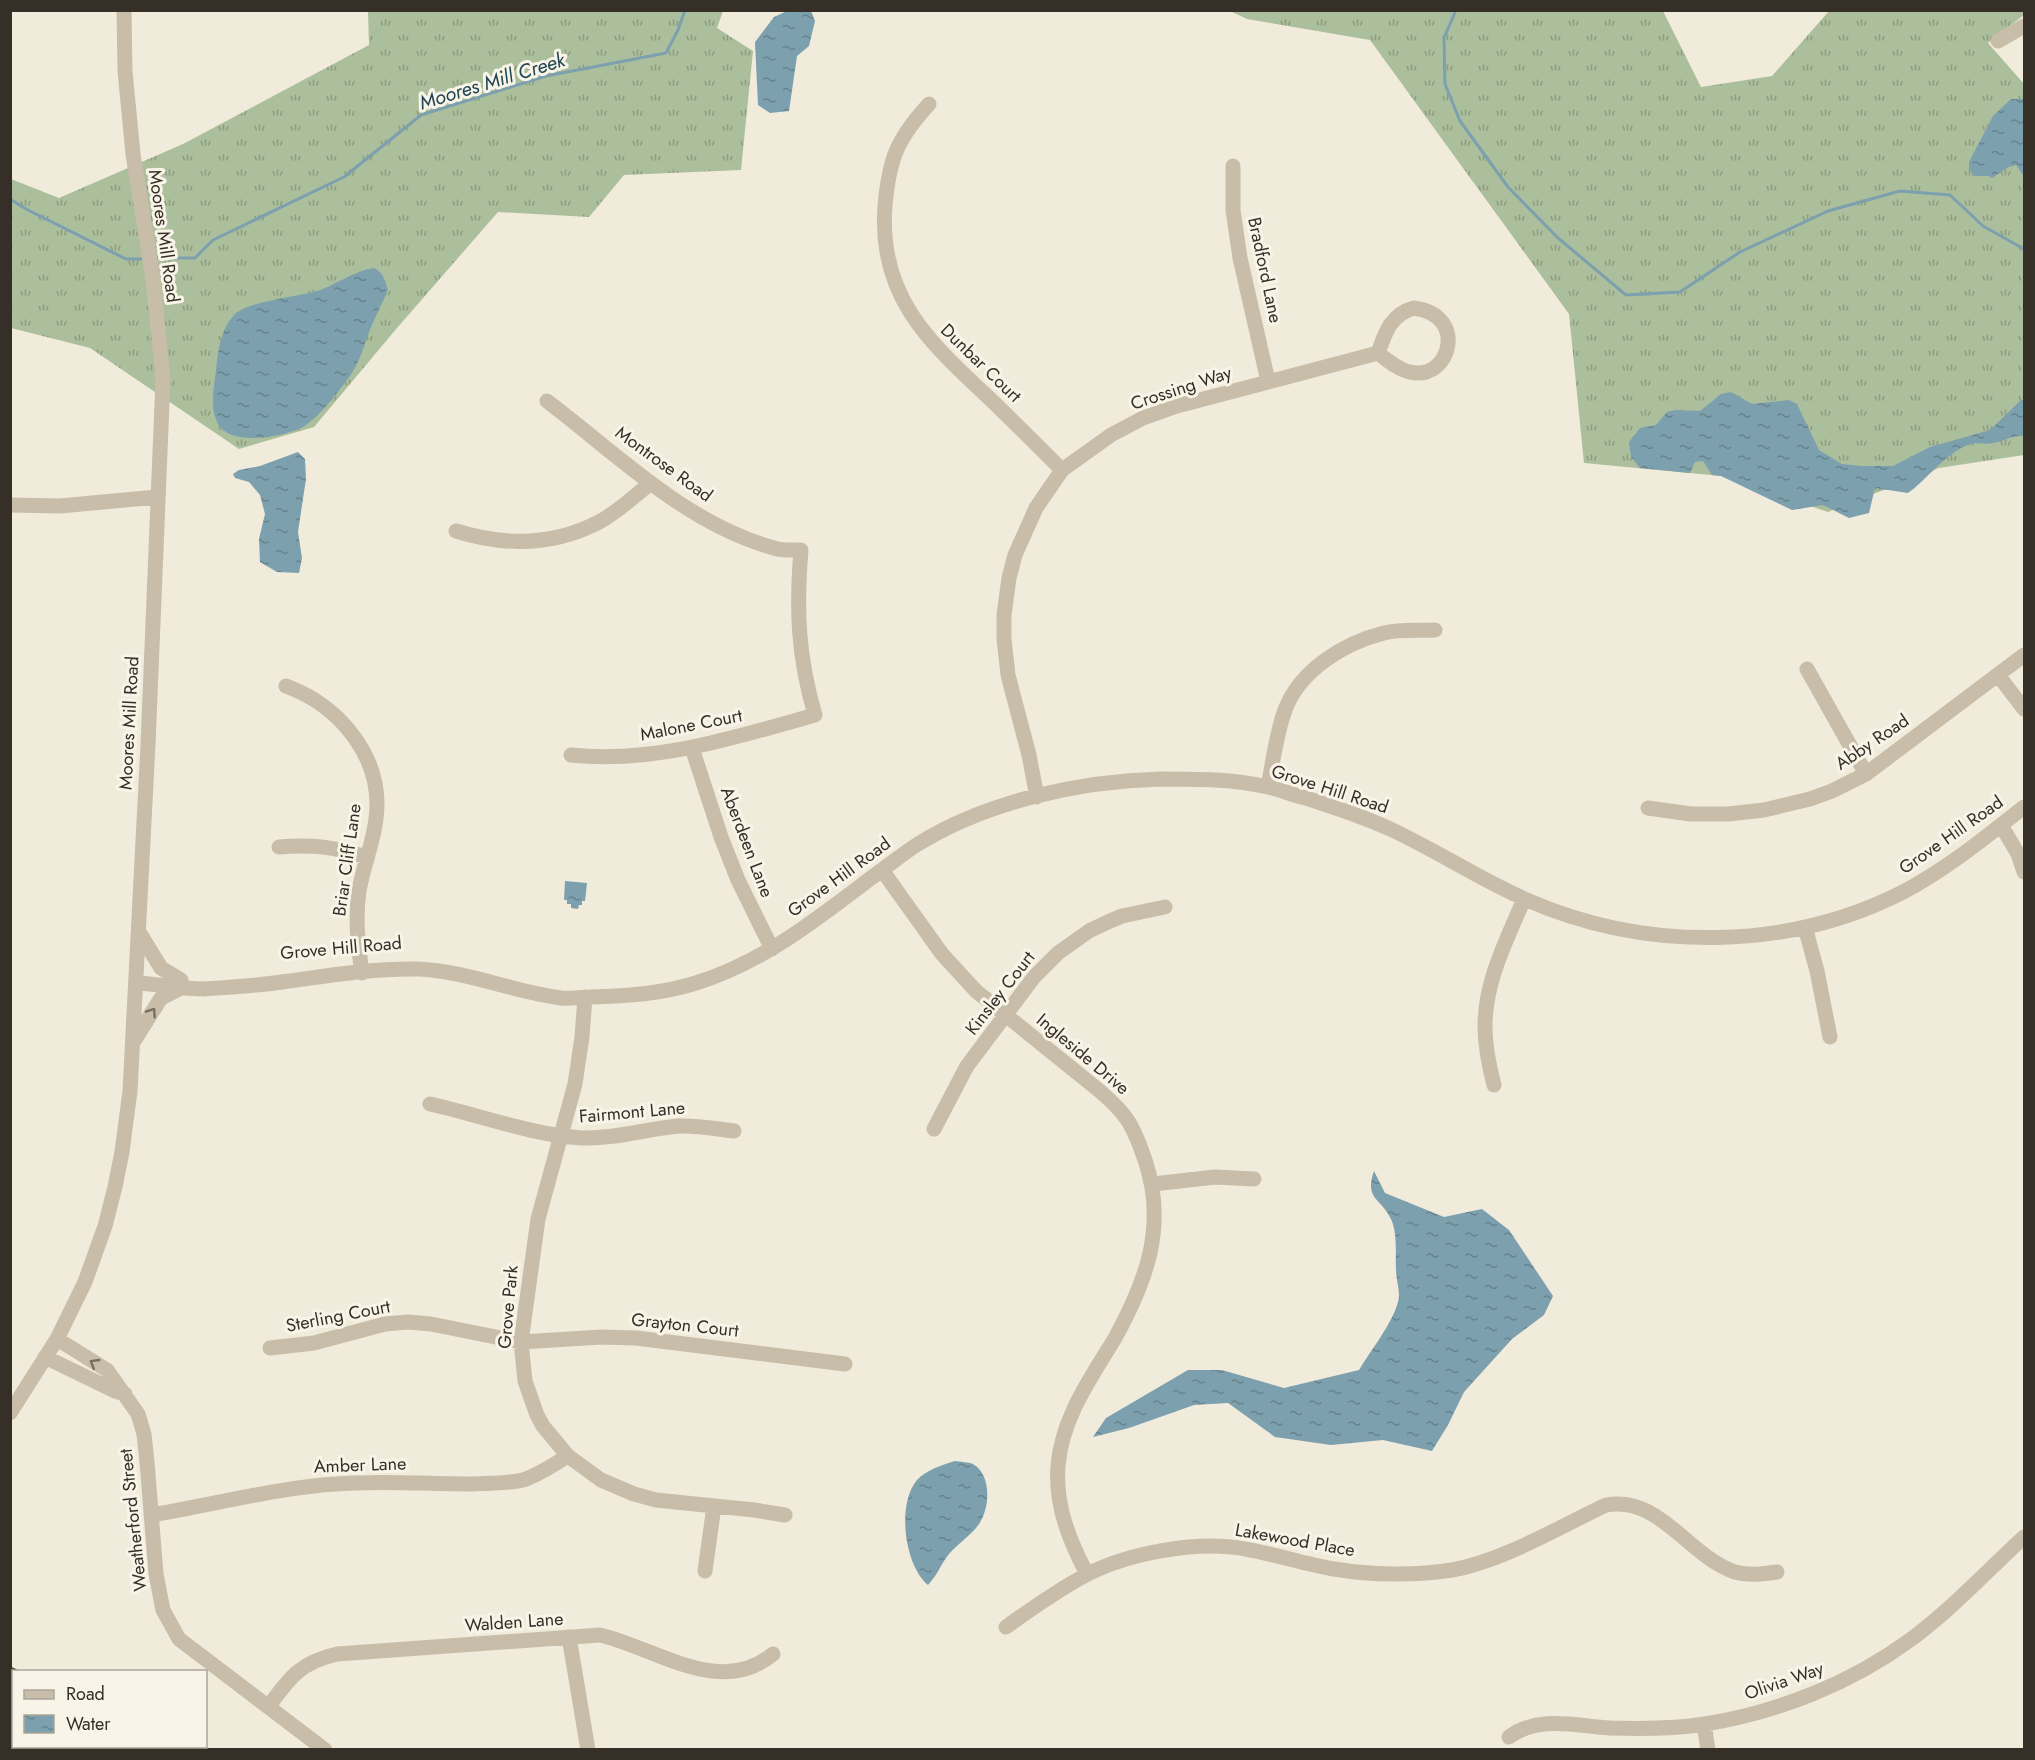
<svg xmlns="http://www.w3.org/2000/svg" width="2035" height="1760" viewBox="0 0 2035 1760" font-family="Jost,sans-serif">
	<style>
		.grass { fill: url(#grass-tufts) }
		.water { fill: url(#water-ripples) }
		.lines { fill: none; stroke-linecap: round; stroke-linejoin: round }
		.stream { stroke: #7ca0ad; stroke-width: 3 }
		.minor { stroke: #c8bda8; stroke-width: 15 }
		.highway { stroke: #564b3f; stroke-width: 18 }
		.oneway { stroke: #776f62 }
		.labels { text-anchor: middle; stroke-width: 6; stroke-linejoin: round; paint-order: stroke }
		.street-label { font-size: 18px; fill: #352f28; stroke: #f9f4e8 }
		.water-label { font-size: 20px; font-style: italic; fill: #1f4655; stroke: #f9f4e8 }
	</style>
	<defs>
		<pattern id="grass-tufts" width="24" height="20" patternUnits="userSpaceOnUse" patternTransform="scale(1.5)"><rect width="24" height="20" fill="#acbf9c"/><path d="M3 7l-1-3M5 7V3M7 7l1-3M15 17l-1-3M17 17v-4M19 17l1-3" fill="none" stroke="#8d9c7f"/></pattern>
		<pattern id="water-ripples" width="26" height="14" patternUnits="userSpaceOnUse" patternTransform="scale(1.5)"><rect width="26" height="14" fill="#7ca0ad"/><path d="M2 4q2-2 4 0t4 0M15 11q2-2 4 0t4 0" fill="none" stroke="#66838d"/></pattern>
	</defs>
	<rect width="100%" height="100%" fill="#f1ebdc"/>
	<!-- grass -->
	<path class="grass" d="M 368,11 L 723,11 L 717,28 L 753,51 L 741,170 L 624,175 L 589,217 L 498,212 L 397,328 L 314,427 L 239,449 L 90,348 L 11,328 L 11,179 L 59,198 L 183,144 L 369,45 Z
		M 1230,11 L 1663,11 L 1701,87 L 1772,76 L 1829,11 L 2024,11 L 2024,15 L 1988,43 L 2024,84 L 2024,455 L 1939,468 L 1828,512 L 1721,476 L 1584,463 L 1569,314 L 1370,40 L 1247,19 Z"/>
	<!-- water -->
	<path class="water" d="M 787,11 L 811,11 L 815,21 L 809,46 L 797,56 L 789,111 L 770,113 L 758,105 L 755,42 L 774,17 Z
		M 2011,99 L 2024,99 L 2024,176 L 2016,165 L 2009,167 L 1992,178 L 1989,176 L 1974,176 L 1969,169 L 1969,162 L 1993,116 Z
		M 374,268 C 384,273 385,281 388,290 C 382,304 375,317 369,332 C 364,346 360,360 352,373 C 346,382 339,390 332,399 C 325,408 313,421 303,427 C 283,437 231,447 218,424 C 209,407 214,388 216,370 C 218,351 220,331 234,315 C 247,301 299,297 320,290 C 339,283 354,271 374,268 Z
		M 1731,392 L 1752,404 L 1789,400 L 1797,404 L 1819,450 L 1842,464 L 1862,466 L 1893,466 L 1930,447 L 1990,430 L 2021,400 L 2024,400 L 2024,436 C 2012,435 2005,441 1993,443 C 1986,445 1977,442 1970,444 C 1944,454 1930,477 1908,493 L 1875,488 L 1869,513 L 1849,518 L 1823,505 L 1792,510 L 1721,476 L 1712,475 L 1703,461 L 1695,462 L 1690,473 L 1640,468 L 1631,457 L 1629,442 L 1640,428 L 1656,425 L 1667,412 L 1676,410 L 1700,411 L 1721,394 Z
		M 298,452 L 305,459 L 306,479 L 298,532 L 302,558 L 299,573 L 277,572 L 260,562 L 259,539 L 265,514 L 260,495 L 249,482 L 235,478 L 233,474 L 239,470 L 260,466 Z
		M 565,881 L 587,883 L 585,901 L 582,901 L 582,905 L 579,905 L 578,909 L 571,908 L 571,904 L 567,904 L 567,900 L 564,900 Z
		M 1374,1171 L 1385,1193 L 1444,1217 L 1482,1209 L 1509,1230 L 1553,1296 L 1544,1315 L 1512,1339 L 1464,1392 L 1448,1425 L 1432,1451 L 1383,1440 L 1331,1445 L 1275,1437 L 1228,1403 L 1194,1405 L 1129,1428 L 1093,1437 L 1106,1418 L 1188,1370 L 1222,1370 L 1284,1388 L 1359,1370 C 1371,1350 1392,1324 1398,1302 C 1401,1293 1396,1280 1396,1270 C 1395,1253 1398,1235 1391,1219 C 1381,1198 1364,1199 1374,1171 Z
		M 955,1461 C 960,1462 968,1462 973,1464 C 992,1475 990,1508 979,1524 C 970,1537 955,1545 946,1558 C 939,1568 938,1574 928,1585 C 905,1566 896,1505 917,1480 C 926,1470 942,1465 955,1461 Z"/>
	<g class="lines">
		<!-- stream -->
		<path class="stream" d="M 1456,10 L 1444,38 L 1445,84 L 1460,121 L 1508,187 L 1558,238 L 1626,295 L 1680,292 L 1740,252 L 1828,211 L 1900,191 L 1950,195 L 1983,226 L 2024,249
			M 10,199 L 26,209 L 126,259 L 144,259
			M 154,258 L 195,258 L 213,240 L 344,177 L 421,115 L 546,76 L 666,53 L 678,30 L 685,10"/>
		<!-- minor -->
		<path class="minor" d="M 1998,41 L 2024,26
			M 929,104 C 897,139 889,159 885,206 C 878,295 928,341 987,396 C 1012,420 1037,445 1062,470
			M 1233,166 L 1233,210 L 1240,258 L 1268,381
			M 1414,308 C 1469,315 1450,382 1410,372 C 1399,370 1387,360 1378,353 C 1385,333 1391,314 1414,308 Z
			M 547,401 C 617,454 686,524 774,548 C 782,551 792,550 801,550 C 796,610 798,657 815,715 C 736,737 655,764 571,755
			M 10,505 L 60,506 L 157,497
			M 456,531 C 504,546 553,546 599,522 C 618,512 634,496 651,483
			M 1807,669 L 1866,774
			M 1998,675 L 2024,709
			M 286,686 C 340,706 384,758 376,819 C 373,844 363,867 359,891 C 355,919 358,945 362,973
			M 692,748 L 721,837 L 738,880 L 772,949
			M 1268,787 C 1273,762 1276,734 1285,710 C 1300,670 1344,643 1384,633 C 1400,629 1419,631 1435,630
			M 1037,797 L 1029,755 L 1008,675 L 1004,639 L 1004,615 L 1009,578 L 1015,555 L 1036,508 L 1062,470 L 1111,435 L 1143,418 L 1177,406 L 1378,353
			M 1648,808 L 1691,814 L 1728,814 L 1764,810 L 1810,799 L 1832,791 L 1866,774 L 2024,655
			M 2001,825 L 2018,854 L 2024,872
			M 279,847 C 314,844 333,847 367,857
			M 882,870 L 942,954 L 976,991 L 1101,1092 C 1110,1100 1119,1108 1126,1118 C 1135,1130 1140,1146 1145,1160 C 1167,1225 1147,1280 1115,1338 C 1091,1378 1062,1417 1058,1466 C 1055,1505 1069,1540 1087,1574
			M 1805,927 L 1817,971 L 1830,1037
			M 139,932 L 161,968 L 181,980
			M 136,983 C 160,984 181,989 204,989 C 230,987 256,986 282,982 C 326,976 373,968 418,969 C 467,971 513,992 561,998 C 571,999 581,997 590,997 C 627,996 661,994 696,983 C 762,963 817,919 871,878 C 887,867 902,854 918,844 C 987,801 1081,781 1161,779 C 1197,779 1234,779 1268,787 C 1281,790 1293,795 1306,798 C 1334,807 1361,816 1388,828 C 1436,850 1479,879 1527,900 C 1646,952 1789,951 1905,891 C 1948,868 1986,837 2024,807
			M 585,997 L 582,1037 L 575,1084 L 538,1219 L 521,1342 L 525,1381 L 537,1415 L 543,1426 L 568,1456 L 601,1480 L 634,1494 L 656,1500 L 754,1510 L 785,1515
			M 134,1041 L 161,998 L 179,989
			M 1494,1085 C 1489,1066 1485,1046 1485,1026 C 1485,981 1507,939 1524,899
			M 430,1104 C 480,1115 531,1135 583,1138 C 615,1139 646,1129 679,1126 C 697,1125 716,1129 734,1131
			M 934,1129 L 967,1066 L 1034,977 L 1058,953 L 1089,931 L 1110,921 L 1122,916 L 1165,907
			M 1153,1184 L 1215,1177 L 1254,1179
			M 57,1339 L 107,1370 L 138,1414 L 144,1434 L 147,1462 L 156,1574 L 163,1610 L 179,1639 L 325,1750
			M 270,1348 L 314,1343 L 385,1324 L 408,1322 L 431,1324 L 521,1342 L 602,1337 L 636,1338 L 845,1364
			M 45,1357 L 115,1391 L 125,1394
			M 10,1413 L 57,1339 L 85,1282 L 105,1226 L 115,1187 L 122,1152 L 130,1091 L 148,745 L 163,379 L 153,279 L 133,154 L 125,71 L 124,10
			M 151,1515 C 213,1505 274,1488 336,1484 C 380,1480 424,1484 469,1484 C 487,1483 506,1484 523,1480 C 539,1475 554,1464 568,1456
			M 705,1571 L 714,1506
			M 1006,1627 C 1031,1609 1058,1590 1086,1575 C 1128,1553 1198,1540 1245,1549 C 1275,1554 1304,1564 1334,1569 C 1371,1575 1415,1576 1452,1570 C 1503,1561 1559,1527 1606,1505 C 1660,1495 1689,1557 1735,1572 C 1749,1576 1763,1574 1777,1572
			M 569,1637 L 588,1750
			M 269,1706 C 289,1678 301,1662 337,1654 L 600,1635 C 656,1648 720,1698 773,1654
			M 1704,1724 L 1708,1750
			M 1509,1737 C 1539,1715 1575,1726 1610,1728 C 1641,1729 1674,1729 1705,1724 C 1778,1712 1850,1684 1910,1640 C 1951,1610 1987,1571 2024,1537"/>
		<!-- highway -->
		<path class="highway" d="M 10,1676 L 14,1678
			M 10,1722 L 14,1725
			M 42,1746 L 46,1750
			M 104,1746 L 108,1750"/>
	</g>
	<!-- one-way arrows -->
	<defs><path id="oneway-chevron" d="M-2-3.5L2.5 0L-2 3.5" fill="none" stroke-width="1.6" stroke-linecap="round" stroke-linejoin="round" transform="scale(1.5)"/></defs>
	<g class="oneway">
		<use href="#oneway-chevron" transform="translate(152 1012) rotate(-56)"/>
		<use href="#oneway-chevron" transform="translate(94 1363) rotate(-149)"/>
	</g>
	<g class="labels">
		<!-- street labels -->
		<g class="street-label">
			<text transform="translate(164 236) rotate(82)" y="6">Moores Mill Road</text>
			<text transform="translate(1265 270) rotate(78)" y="6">Bradford Lane</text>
			<text transform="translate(981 363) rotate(44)" y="6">Dunbar Court</text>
			<text transform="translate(1181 388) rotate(-18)" y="6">Crossing Way</text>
			<text transform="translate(664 464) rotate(36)" y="6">Montrose Road</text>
			<text transform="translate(129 723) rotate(-87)" y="6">Moores Mill Road</text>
			<text transform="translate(691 725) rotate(-11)" y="6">Malone Court</text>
			<text transform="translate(1872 742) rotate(-34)" y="6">Abby Road</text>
			<text transform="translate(1330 789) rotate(18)" y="6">Grove Hill Road</text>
			<text transform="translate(1951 835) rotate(-35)" y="6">Grove Hill Road</text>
			<text transform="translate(747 842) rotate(69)" y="6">Aberdeen Lane</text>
			<text transform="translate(347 860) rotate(-82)" y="6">Briar Cliff Lane</text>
			<text transform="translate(839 877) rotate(-36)" y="6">Grove Hill Road</text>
			<text transform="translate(341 948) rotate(-5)" y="6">Grove Hill Road</text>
			<text transform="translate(1000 993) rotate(-52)" y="6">Kinsley Court</text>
			<text transform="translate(1083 1054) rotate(40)" y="6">Ingleside Drive</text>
			<text transform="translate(632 1112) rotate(-5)" y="6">Fairmont Lane</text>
			<text transform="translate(508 1307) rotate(-85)" y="6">Grove Park</text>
			<text transform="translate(338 1316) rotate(-11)" y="6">Sterling Court</text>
			<text transform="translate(685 1325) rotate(6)" y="6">Grayton Court</text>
			<text transform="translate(360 1465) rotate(-2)" y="6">Amber Lane</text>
			<text transform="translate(133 1520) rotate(-96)" y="6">Weatherford Street</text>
			<text transform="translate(1295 1540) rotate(10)" y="6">Lakewood Place</text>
			<text transform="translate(514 1622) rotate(-4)" y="6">Walden Lane</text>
			<text transform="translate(1784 1681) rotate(-19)" y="6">Olivia Way</text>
		</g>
		<!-- water labels -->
		<g class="water-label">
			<text transform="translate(492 81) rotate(-17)" y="7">Moores Mill Creek</text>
		</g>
	</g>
	<!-- border -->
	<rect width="2035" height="1760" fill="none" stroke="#352f28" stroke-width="24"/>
	<!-- legend -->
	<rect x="12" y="1670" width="195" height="78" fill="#f9f4e8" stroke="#aba59b" stroke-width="1.5"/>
	<rect x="24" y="1690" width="30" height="9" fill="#c8bda8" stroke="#aba59b" stroke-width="1.5"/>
	<text x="66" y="1700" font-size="18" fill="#352f28">Road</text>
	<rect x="24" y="1715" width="30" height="18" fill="url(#water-ripples)" stroke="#aba59b" stroke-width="1.5"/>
	<text x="66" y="1730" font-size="18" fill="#352f28">Water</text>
</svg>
